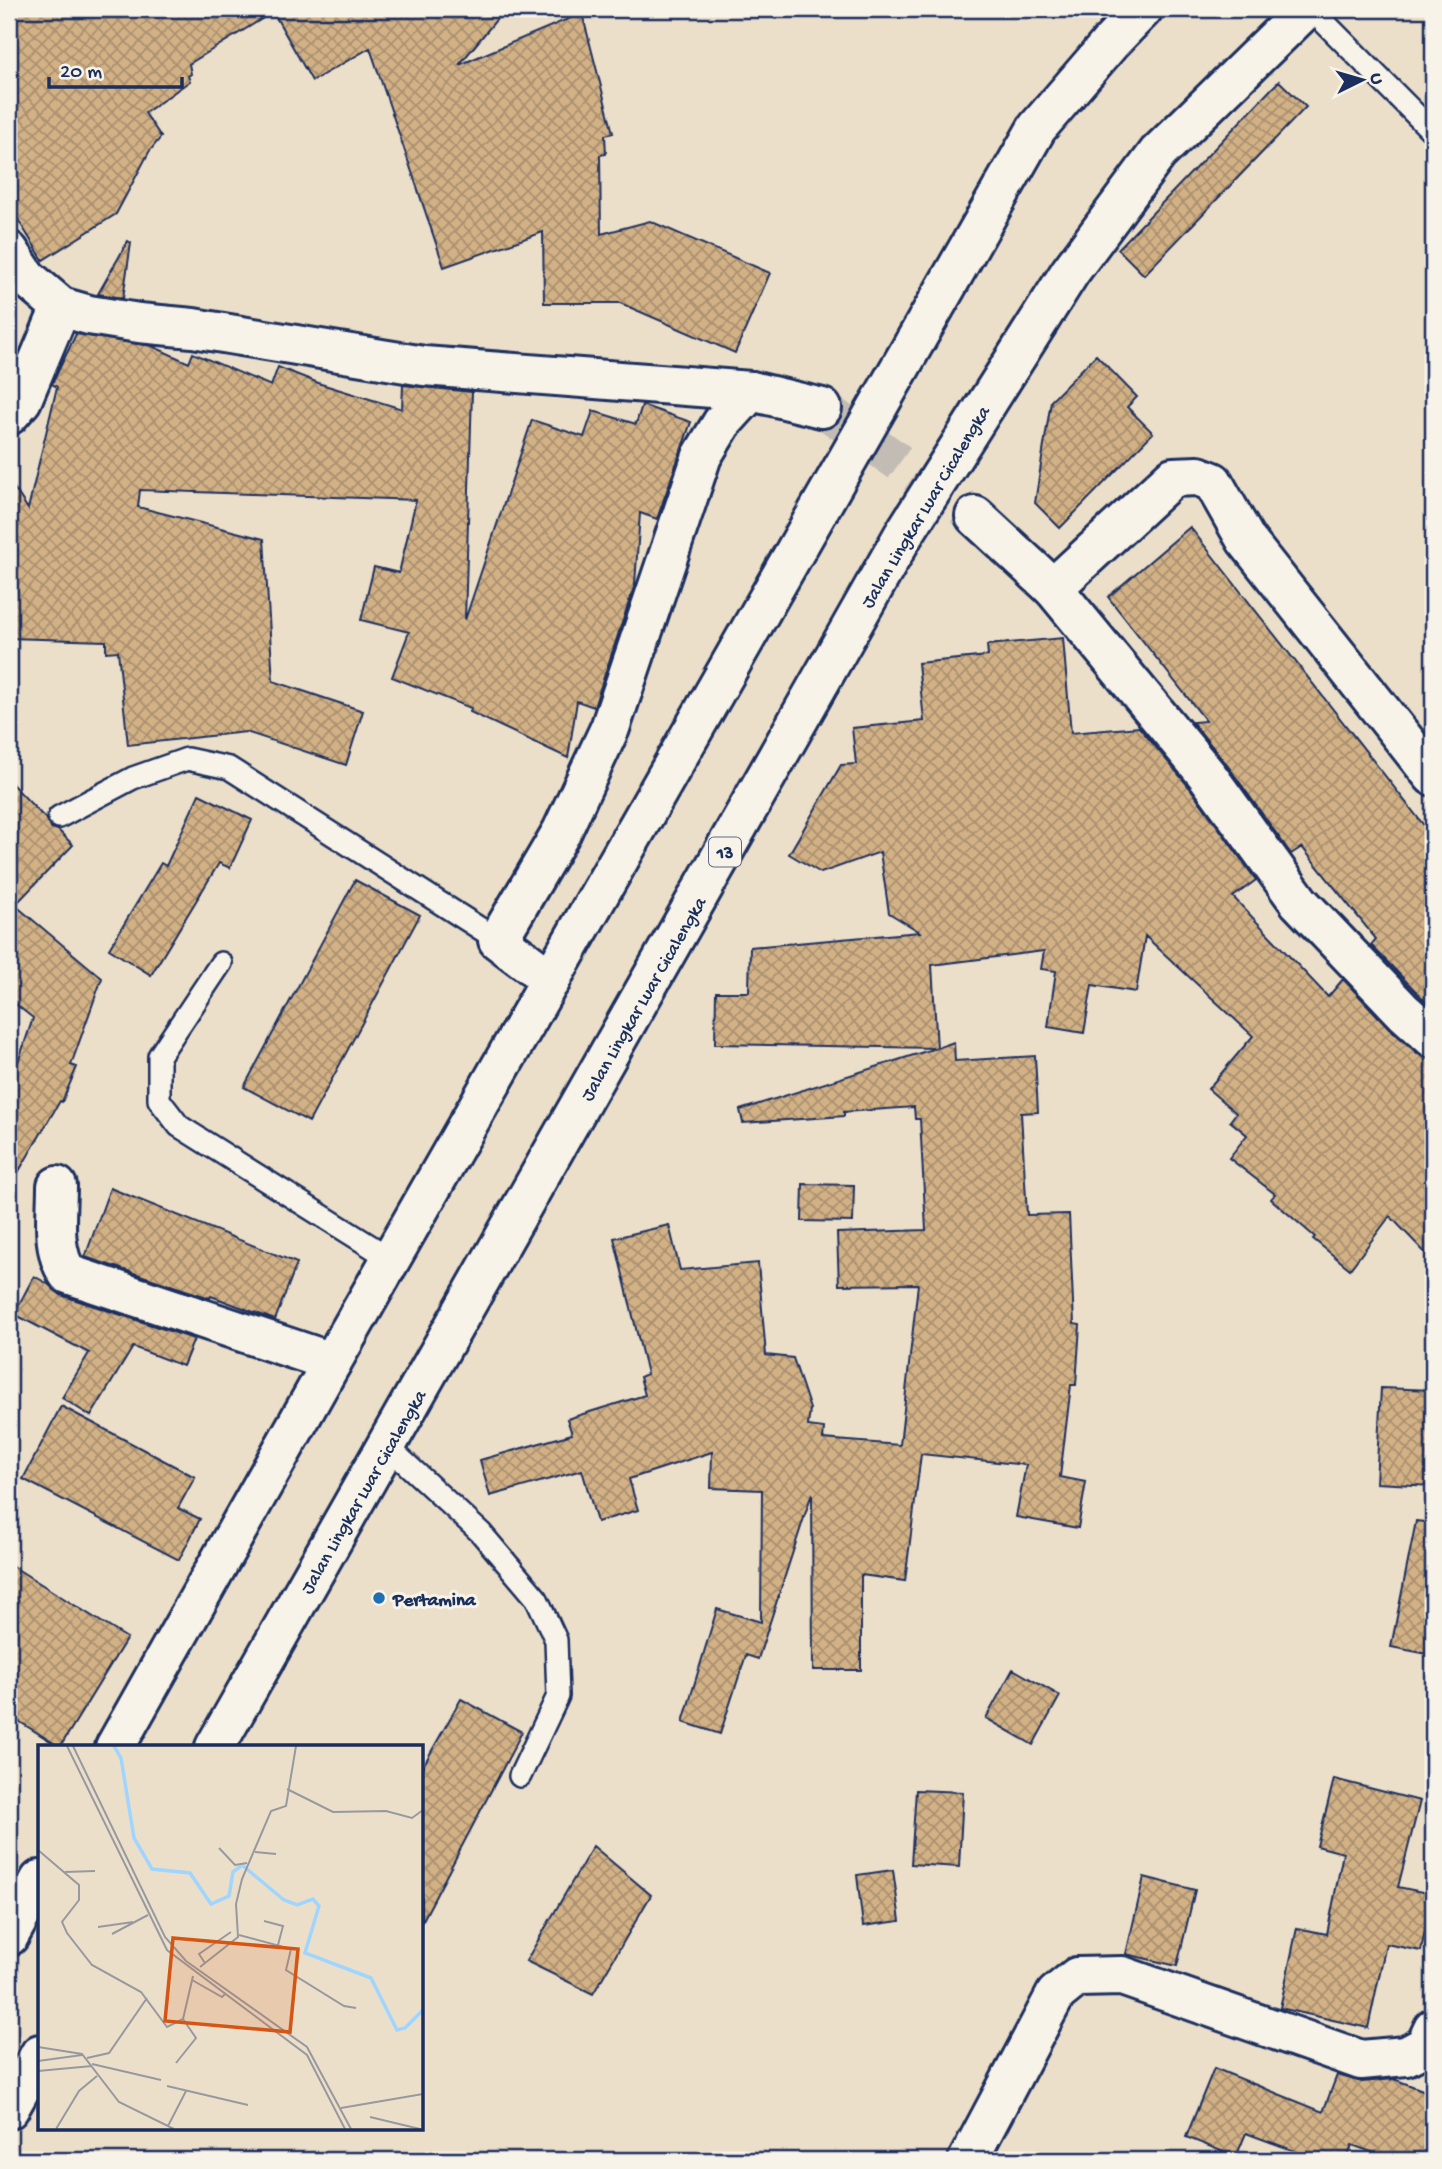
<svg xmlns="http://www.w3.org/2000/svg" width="1442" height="2169" viewBox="0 0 1442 2169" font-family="'Gochi Hand',sans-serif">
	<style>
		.building { fill: url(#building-cross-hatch); stroke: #1b2f5e; stroke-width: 2 }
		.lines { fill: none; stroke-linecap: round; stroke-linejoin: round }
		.tertiary-tunnel { stroke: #c2bcb4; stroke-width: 38; stroke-dasharray: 38 19; stroke-linecap: butt }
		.service-casing { stroke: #1b2f5e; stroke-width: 26 }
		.minor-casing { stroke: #1b2f5e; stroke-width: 44 }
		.tertiary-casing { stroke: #1b2f5e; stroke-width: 44 }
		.trunk-casing { stroke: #1b2f5e; stroke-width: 44 }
		.service { stroke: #f7f3e8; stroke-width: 21 }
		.minor { stroke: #f7f3e8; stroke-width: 38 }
		.tertiary { stroke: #f7f3e8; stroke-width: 38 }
		.trunk { stroke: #f7f3e8; stroke-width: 38 }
		.poi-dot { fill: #1f6fb2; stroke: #f7f3e8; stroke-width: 2.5 }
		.labels { text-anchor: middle; stroke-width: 6; stroke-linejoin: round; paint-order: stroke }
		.shield { fill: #f7f3e8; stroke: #5d6a87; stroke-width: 2 }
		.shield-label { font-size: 18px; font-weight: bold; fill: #1b2f5e }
		.street-label { font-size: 19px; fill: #1b2f5e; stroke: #f7f3e8 }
		.poi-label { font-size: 19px; font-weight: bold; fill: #1b2f5e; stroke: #f7f3e8; text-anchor: start }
		.inset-river { fill: none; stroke: #9fd5fe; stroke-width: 3.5 }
		.inset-road { fill: none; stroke: #98999f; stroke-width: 2 }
		.view { fill: #d45514; fill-opacity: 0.15; stroke: #d45514; stroke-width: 3.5 }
		.inset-edge { fill: none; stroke: #1b2f5e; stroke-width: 3.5 }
	</style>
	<defs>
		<pattern id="building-cross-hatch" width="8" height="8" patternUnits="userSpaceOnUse" patternTransform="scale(1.75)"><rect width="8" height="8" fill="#d2b185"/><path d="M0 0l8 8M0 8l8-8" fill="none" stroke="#aa9070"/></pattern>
	</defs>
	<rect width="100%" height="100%" fill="#ecdfca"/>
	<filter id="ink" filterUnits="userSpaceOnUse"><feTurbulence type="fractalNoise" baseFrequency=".0143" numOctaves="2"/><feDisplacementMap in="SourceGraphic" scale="14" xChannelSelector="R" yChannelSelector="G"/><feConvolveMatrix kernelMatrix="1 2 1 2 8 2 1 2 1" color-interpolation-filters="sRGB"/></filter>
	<g filter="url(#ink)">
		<!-- building -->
		<path class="building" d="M 9,9 L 505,9 L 459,65 L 582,13 L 613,133 L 605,135 L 606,154 L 600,155 L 601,234 L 650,221 L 770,273 L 735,353 L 620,303 L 544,303 L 543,232 L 444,267 L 370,48 L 312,81 L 273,12 L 189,64 L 191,74 L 188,76 L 190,81 L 145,113 L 161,137 L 149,152 L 116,214 L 43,260 L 9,205 Z
			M 1279,81 L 1306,107 L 1144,275 L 1118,249 Z
			M 128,241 L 131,243 L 123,298 L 98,294 Z
			M 76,334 L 152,346 L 189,363 L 193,353 L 271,386 L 278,367 L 321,384 L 402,409 L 403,385 L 472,392 L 465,620 L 532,420 L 584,437 L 593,411 L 636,424 L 642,405 L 691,422 L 657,519 L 640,513 L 635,584 L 594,707 L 577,701 L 568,758 L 470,712 L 471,708 L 392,677 L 409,632 L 361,620 L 374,567 L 399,573 L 416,500 L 140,490 L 138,507 L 264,539 L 273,681 L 363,711 L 346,765 L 246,732 L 128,745 L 118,651 L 106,652 L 106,641 L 9,638 L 9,480 L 28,509 L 57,387 L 52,384 Z
			M 1096,355 L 1137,397 L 1127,407 L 1153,433 L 1060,528 L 1035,503 L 1051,401 Z
			M 1190,527 L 1433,837 L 1433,1009 L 1371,945 L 1376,939 L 1302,847 L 1291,854 L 1225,762 L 1192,722 L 1206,721 L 1108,597 Z
			M 1063,638 L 1071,733 L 1139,727 L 1190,788 L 1256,880 L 1233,897 L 1328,997 L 1343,979 L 1388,1027 L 1418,1054 L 1428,1059 L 1433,1059 L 1433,1261 L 1390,1216 L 1350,1269 L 1313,1239 L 1315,1237 L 1271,1199 L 1275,1194 L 1229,1158 L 1247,1135 L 1230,1121 L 1236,1113 L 1208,1089 L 1253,1036 L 1145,936 L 1136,992 L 1092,985 L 1084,1033 L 1048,1027 L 1056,971 L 1041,969 L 1044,951 L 932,965 L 937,1048 L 954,1042 L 955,1061 L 1035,1056 L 1038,1112 L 1021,1113 L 1027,1215 L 1069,1214 L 1074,1324 L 1080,1325 L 1076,1385 L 1071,1385 L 1060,1477 L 1086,1482 L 1078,1528 L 1016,1517 L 1026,1465 L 921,1454 L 905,1581 L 861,1575 L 861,1670 L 813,1670 L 812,1493 L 758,1659 L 746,1655 L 720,1734 L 683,1722 L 717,1609 L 761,1622 L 762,1490 L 711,1488 L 712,1452 L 629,1479 L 638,1510 L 597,1522 L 582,1470 L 490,1496 L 480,1460 L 572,1434 L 567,1419 L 645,1395 L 640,1377 L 647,1374 L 614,1238 L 669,1225 L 680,1270 L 758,1263 L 766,1355 L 793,1358 L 810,1409 L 808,1426 L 824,1428 L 823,1439 L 900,1445 L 918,1284 L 839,1285 L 837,1233 L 926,1230 L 920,1119 L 915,1119 L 914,1107 L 844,1112 L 844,1116 L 743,1123 L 740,1110 L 936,1048 L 715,1044 L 716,992 L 749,992 L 750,947 L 920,932 L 889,913 L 880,852 L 821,873 L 789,854 L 841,765 L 856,764 L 852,728 L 924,721 L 918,663 L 988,656 L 987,645 Z
			M 9,781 L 46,819 L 51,828 L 58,830 L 73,845 L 15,905 L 102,978 L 71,1065 L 77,1067 L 62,1102 L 60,1101 L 9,1188 L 9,1089 L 33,1018 L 9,999 Z
			M 199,794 L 252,820 L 230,868 L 219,863 L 151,975 L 109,949 L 161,863 L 166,866 Z
			M 355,880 L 420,915 L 309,1122 L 244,1087 Z
			M 803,1184 L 854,1185 L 853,1222 L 802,1221 Z
			M 110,1188 L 297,1263 L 275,1320 L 211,1296 L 210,1298 L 85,1257 Z
			M 34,1276 L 48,1284 L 61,1295 L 194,1339 L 183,1366 L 133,1347 L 91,1416 L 62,1398 L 89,1353 L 14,1314 Z
			M 1381,1388 L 1433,1390 L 1433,1486 L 1376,1483 Z
			M 61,1406 L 195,1477 L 178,1508 L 200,1519 L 179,1560 L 23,1479 Z
			M 1416,1521 L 1433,1523 L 1433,1655 L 1391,1647 Z
			M 9,1564 L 127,1638 L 60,1747 L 9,1715 Z
			M 1013,1669 L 1060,1696 L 1033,1745 L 986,1718 Z
			M 461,1699 L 522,1732 L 422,1922 L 422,1768 Z
			M 1334,1779 L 1420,1801 L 1398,1887 L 1432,1894 L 1421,1951 L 1386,1944 L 1368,2028 L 1280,2008 L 1297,1928 L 1327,1934 L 1343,1853 L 1317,1846 Z
			M 916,1790 L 963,1792 L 959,1867 L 911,1864 Z
			M 593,1846 L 651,1895 L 593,1994 L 526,1961 Z
			M 893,1870 L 900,1921 L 863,1926 L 857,1875 Z
			M 1144,1877 L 1195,1890 L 1177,1966 L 1126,1954 Z
			M 1214,2068 L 1323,2112 L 1337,2075 L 1362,2082 L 1394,2079 L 1433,2094 L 1433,2160 L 1394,2160 L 1352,2145 L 1347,2160 L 1319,2160 L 1246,2133 L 1236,2157 L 1186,2137 Z"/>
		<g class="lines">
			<!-- tertiary-tunnel -->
			<path class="tertiary-tunnel" d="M 822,408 L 975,516"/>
			<!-- service casing -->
			<g class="service-casing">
				<path id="service" d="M 1311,9 L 1433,132
					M 59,817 L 133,778 L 187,759 L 229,768 L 498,940
					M 221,963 L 159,1056 L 159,1100 L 179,1126 L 391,1259
					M 387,1446 L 481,1533 L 537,1599 L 556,1640 L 558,1696 L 520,1776"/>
			</g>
			<!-- minor casing -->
			<g class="minor-casing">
				<path id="minor" d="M 9,415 L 22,400 L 61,307
					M 1053,588 L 1173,477 L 1198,476 L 1213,482 L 1246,540 L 1433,776
					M 551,980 L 498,940 L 562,831 L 610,728 L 702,456 L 722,423 L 751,391
					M 57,1186 C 57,1214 51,1250 68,1274 L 332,1362
					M 968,2160 L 1056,1994 L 1077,1977 L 1122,1976 L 1361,2060 L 1406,2056 L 1425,2046 L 1433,2029"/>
			</g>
			<!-- tertiary casing -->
			<g class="tertiary-casing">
				<path id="tertiary" d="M 9,251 L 27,278 L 61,307 L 89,315 L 139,323 L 193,328 L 424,366 L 751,391 L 822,408
					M 975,516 L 1053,588 L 1207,775 L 1299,902 L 1404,1012 L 1433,1038"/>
			</g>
			<!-- trunk casing -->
			<g class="trunk-casing">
				<path id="trunk" d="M 115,1747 L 332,1362 L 1037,128 L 1111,42 L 1143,9
					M 215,1747 L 904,534 L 1070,272 L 1158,153 L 1306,9
					M 9,1936 L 40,1880
					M 9,2109 L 40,2054"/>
			</g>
			<!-- service -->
			<use href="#service" class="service"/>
			<!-- minor -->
			<use href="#minor" class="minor"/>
			<!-- tertiary -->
			<use href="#tertiary" class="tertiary"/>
			<!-- trunk -->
			<use href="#trunk" class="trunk"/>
		</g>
	</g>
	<!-- markers -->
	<circle class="poi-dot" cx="379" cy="1598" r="7"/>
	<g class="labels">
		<!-- shield labels -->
		<rect class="shield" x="709" y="837.5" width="32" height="29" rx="5"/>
		<g class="shield-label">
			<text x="725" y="858">13</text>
		</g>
		<!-- street labels -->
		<g class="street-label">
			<text transform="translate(924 506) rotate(-59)" y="7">Jalan Lingkar Luar Cicalengka</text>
			<text transform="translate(642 998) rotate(-60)" y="7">Jalan Lingkar Luar Cicalengka</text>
			<text transform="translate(362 1491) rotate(-60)" y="7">Jalan Lingkar Luar Cicalengka</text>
		</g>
		<!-- poi labels -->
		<g class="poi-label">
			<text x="393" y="1605">Pertamina</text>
		</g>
	</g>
	<!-- overview -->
	<g transform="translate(38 1745)">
		<rect width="385" height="385" fill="#ecdfca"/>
		<path class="inset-river" d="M 76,1 L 83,13 L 96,93 L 114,124 L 152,128 L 173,159 L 191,151 L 195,127 L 204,120 L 246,155 L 259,160 L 275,154 L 281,161 L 267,208 L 333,233 L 359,285 L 367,283 L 385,265"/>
		<path class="inset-road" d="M 29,1 L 129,205 L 269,310 L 307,384M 35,1 L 127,192 L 148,216 L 269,302 L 313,384M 249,44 L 295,67 L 348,66 L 374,73 L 385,65M 181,103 L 197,120 L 209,118M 0,105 L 41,140 L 41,155 L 24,177 L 29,188 L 54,220 L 103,247 L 129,282 L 145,274 L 155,231M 217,107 L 238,109M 27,127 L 57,126M 226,176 L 245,181 L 240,200M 60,182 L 95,177M 74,189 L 110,170M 201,190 L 253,204 L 248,225 L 306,261 L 318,263M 167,218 L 161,209 L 193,187M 162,222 L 200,192 L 198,159 L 204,134 L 233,66 L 248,61 L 258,1M 154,235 L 184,252 L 187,249M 0,302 L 44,309 L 81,357 L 136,384M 49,313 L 71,308 L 109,253M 0,316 L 44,310M 138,318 L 158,293 L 145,274M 54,319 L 123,335M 0,326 L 54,321M 129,341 L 210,360M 303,363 L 385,349M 332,372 L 382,384M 130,381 L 148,346M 18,384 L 41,346 L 59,331"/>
		<path class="view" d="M 135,193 L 260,204 L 252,287 L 127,276 Z"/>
		<rect width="385" height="385" class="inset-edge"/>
	</g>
	<!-- margin -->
	<rect width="1442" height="2169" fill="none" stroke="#f7f3e8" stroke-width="35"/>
	<rect x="18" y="18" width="1407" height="2134" fill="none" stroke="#1b2f5e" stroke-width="2.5" filter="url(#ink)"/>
	<!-- north arrow -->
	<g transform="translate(1362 80) rotate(85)" stroke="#f7f3e8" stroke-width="5" paint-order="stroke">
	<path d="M0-5L12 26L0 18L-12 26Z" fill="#1b2f5e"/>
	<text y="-10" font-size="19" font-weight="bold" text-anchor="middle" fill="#1b2f5e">U</text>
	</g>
	<!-- scale -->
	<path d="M49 77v10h133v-10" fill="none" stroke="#1b2f5e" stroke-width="3.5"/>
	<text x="60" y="77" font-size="21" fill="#1b2f5e" stroke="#f7f3e8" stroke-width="5" paint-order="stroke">20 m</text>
</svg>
